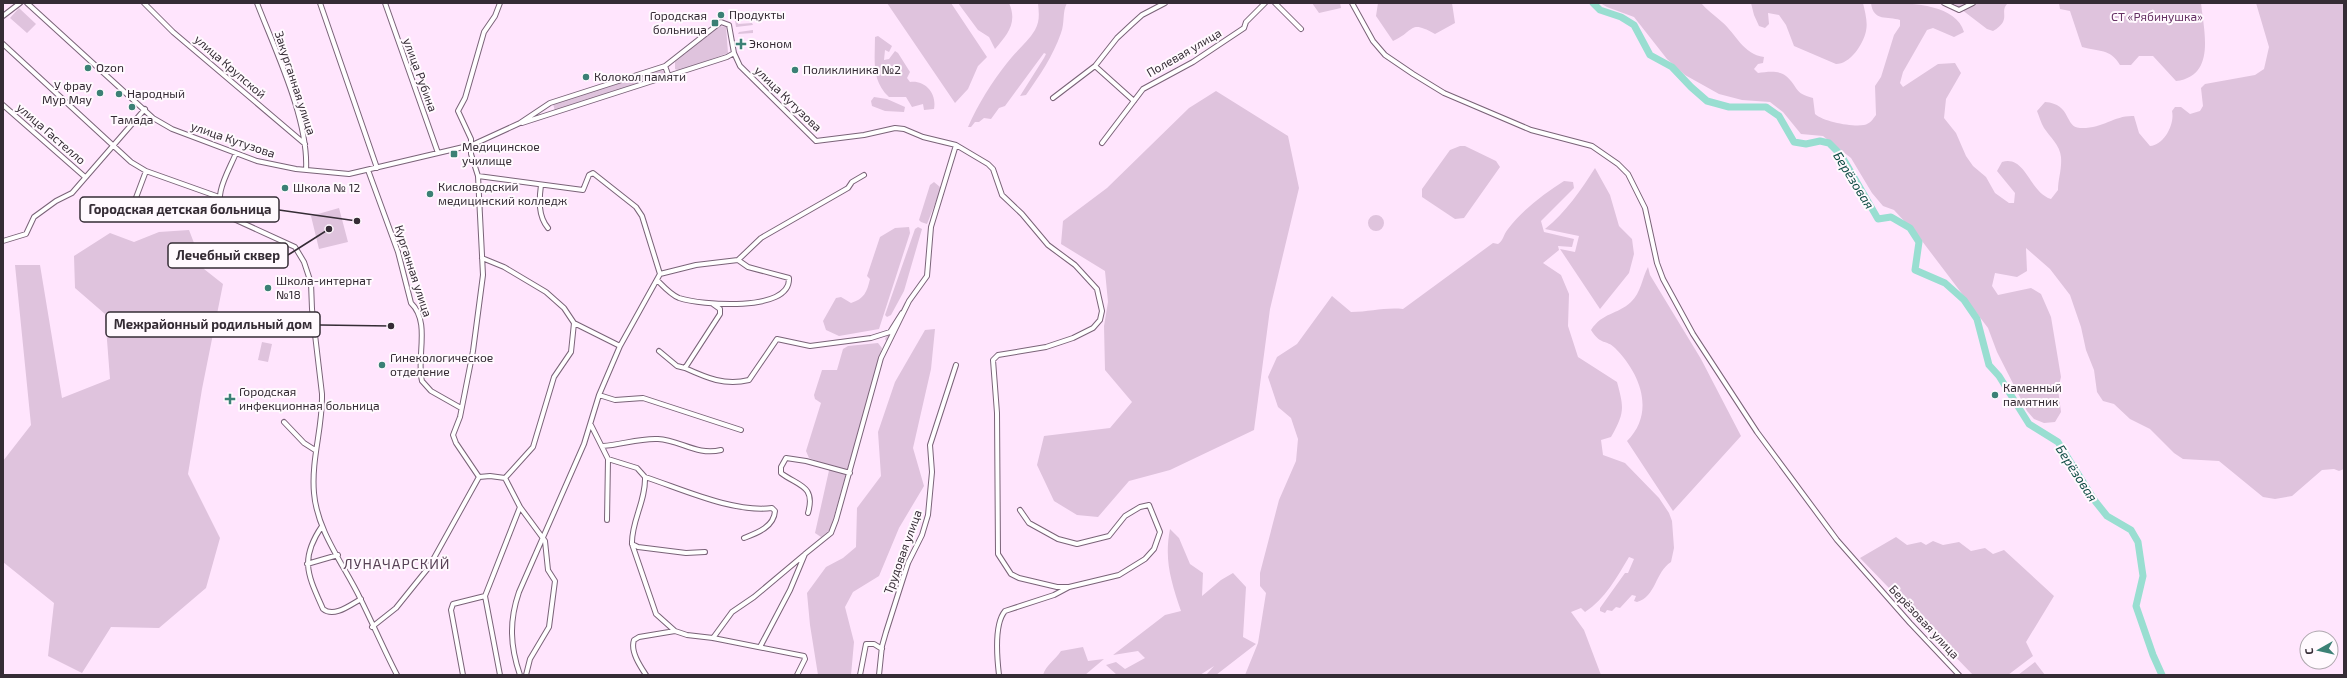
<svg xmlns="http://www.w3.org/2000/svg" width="2347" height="678" viewBox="0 0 2347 678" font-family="'Exo 2',sans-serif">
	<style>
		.green { fill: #dfc3dd }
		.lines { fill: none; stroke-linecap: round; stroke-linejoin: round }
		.river { stroke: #99ded1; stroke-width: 7 }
		.minor-casing { stroke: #7a6378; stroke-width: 6 }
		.minor { stroke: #fff; stroke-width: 4 }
		.poi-dot { fill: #3b8075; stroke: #fff9fe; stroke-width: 1.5 }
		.labels { text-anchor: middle; stroke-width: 4; stroke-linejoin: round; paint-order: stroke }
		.poi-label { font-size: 12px; fill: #352c35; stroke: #fff9fe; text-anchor: start }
		.park-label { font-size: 12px; fill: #663264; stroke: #fff9fe }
		.street-label { font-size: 12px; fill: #352c35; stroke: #fff9fe }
		.water-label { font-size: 13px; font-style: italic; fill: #0e4b43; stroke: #fff9fe }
		.quarter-label { font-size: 14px; letter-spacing: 1px; fill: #584256; stroke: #fff9fe }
		.leader { fill: none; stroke: #352c35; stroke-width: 1.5 }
		.callout-dot { fill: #352c35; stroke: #fff9fe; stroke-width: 1.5 }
		.callout { fill: #fff9fe; stroke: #352c35; stroke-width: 1.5 }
		.callout-label { font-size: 13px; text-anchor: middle; font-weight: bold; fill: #352c35 }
	</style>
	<rect width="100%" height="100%" fill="#ffe5fd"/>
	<!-- green -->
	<path class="green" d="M 887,3 L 951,3 L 987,57 L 978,66 L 968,89 L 955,103 Z
		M 958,3 L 1009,3 C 1018,23 1007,35 995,49 L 989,37 L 978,30 Z
		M 1038,3 L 1067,3 C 1062,12 1065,23 1061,33 C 1053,56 1040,75 1026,95 L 1020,96 L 1044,58 L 1046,54 L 1044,53 L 1005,106 L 999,108 L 991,119 L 984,118 L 979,122 L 975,122 L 971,127 L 968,127 C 978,104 992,82 1007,63 C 1015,52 1028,42 1035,30 C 1040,21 1039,13 1038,3 Z
		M 1312,3 L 1340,3 L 1341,8 L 1319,13 Z
		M 1378,3 L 1452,3 L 1455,23 L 1435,34 C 1409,19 1415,31 1393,41 L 1376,16 Z
		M 1600,3 L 1701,3 C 1707,10 1714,15 1722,22 C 1736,34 1743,54 1764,57 L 1763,63 L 1758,64 L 1754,69 L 1758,73 C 1767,72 1779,70 1786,76 C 1799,87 1793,93 1813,98 L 1815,114 C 1824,122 1852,127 1864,125 C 1870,124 1873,119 1876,115 L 1875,86 L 1881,77 L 1894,35 L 1900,26 L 1900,20 C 1888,16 1873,22 1871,3 C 1898,3 1955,0 1964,32 L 1954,37 L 1933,28 L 1927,30 L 1903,72 L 1900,83 L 1903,87 L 1938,64 L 1955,63 L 1961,73 L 1946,99 L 1944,118 L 1956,133 L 1966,156 L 1973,166 L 1986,177 L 1995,193 L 2009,203 L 2014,203 L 2015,193 L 1997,171 L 2002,162 C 2026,155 2029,192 2051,199 L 2058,190 C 2058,179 2062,169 2061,157 C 2060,145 2050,137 2044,128 C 2041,123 2039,116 2037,111 L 2045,102 C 2072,104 2064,127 2080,128 C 2103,129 2114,115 2134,116 L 2139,133 L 2150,146 C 2164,145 2175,124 2172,111 L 2175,107 L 2181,107 L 2190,114 L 2200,111 L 2203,106 L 2201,88 L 2205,84 L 2255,75 L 2264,69 L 2269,47 L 2256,3 L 2344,3 L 2344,469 L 2339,471 L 2334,469 L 2322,470 L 2292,496 L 2275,499 L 2263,497 L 2219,461 L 2183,459 L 2174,453 L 2150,429 L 2130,419 L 2114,404 L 2103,401 L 2097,392 L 2094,370 L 2086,350 L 2081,327 L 2070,295 L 2050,269 L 2026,248 L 2027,271 L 2017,277 L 1995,273 L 1992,286 L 1998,295 L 2031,288 L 2041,294 L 2051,317 L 2061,377 L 2058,389 L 2061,412 L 2055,422 L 2044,423 L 2034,419 L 2027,411 L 1997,352 L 1988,328 L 1919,237 L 1894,210 L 1883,206 L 1872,193 L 1851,158 L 1823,136 L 1801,134 L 1783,112 L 1770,102 L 1742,100 L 1719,94 L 1685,75 L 1667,59 L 1634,17 L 1607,7 Z
		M 1751,3 L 1863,3 C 1865,12 1868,22 1866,31 C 1863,45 1850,64 1836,64 L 1794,46 L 1786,25 L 1779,15 L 1768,13 L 1769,24 L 1765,28 L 1759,26 L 1754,15 Z
		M 1953,3 L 2008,3 C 1998,12 2013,19 1993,31 L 1987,29 Z
		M 2059,3 L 2201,3 C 2204,32 2216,76 2176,81 L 2153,56 L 2139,56 L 2131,65 L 2120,65 C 2110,48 2099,52 2082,47 L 2070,11 L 2060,9 Z
		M 19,8 L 36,24 L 27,33 L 10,18 Z
		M 734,12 L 738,24 L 752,23 L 753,25 L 736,27 Z
		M 720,26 L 726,27 L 728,53 L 679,71 L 675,69 L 675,62 Z
		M 753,30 L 753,33 L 738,34 L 739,32 Z
		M 878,36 L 892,46 L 889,52 L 885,50 L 884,60 L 889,59 L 895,51 L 898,53 L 910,72 L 907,78 L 910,82 C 925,80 937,93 934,109 L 924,110 L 923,104 L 912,107 L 906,97 L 889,97 C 871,80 875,60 875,37 Z
		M 661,69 L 665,73 L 664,76 L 555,111 L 553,104 Z
		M 1216,91 L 1288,136 L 1299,188 L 1270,309 L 1254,430 L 1170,470 L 1129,481 L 1098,517 L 1077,515 L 1054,501 L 1037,465 L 1044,436 L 1110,428 L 1132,402 L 1105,370 L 1104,326 L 1108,302 L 1105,271 L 1061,244 L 1063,221 L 1107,188 L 1189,108 Z
		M 874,97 L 887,99 L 905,107 L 904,112 L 885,111 L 872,106 L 871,101 Z
		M 1460,146 L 1465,146 L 1496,161 L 1500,167 L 1464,218 L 1455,219 L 1422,197 L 1422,189 L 1450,150 Z
		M 1595,168 L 1610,195 L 1619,226 L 1632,239 L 1634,254 L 1629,273 L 1600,309 L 1560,249 L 1575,252 L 1579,236 L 1545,229 C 1566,212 1581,190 1595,168 Z
		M 1564,181 L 1573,182 L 1574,188 L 1541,221 L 1544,232 L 1574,239 L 1572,247 L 1558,246 L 1559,250 L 1543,263 L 1561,275 L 1569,294 L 1568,326 L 1578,357 L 1617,382 C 1624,408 1625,412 1611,437 L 1601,440 L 1603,455 L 1625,463 L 1659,498 L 1669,513 L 1672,521 L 1674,548 L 1671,562 C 1655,572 1656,597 1637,602 L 1634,601 L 1636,596 L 1632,595 L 1620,608 L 1616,607 L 1612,611 L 1607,610 L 1605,613 L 1600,611 L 1600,608 L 1625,573 L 1628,573 L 1634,559 L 1629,557 C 1617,577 1605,599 1585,612 L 1581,608 L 1571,612 L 1584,630 L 1601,675 L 1245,675 L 1258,643 L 1266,593 L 1260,586 L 1260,573 L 1279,500 L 1296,461 L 1298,439 L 1291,418 L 1278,407 L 1268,377 L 1277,357 L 1297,344 L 1332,296 L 1351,312 C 1370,312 1385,307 1403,309 L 1493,243 L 1498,244 C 1504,240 1503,235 1508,229 C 1522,210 1544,194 1564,181 Z
		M 934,182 L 940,187 L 940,191 L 927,224 L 921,222 L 919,220 L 930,185 Z
		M 339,208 L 348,242 L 319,249 L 311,216 Z
		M1368 223a8 8 0 1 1 16 0a8 8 0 1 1-16 0Z
		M 909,227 L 910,233 L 879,329 L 839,336 L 826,330 L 823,321 L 836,298 L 841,297 L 851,303 C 864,299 867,292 870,279 L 867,276 L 880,237 L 895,228 Z
		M 918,227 L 922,229 L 904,291 L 891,315 L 887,317 L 885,315 L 915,229 Z
		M 189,230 L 204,269 L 223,284 L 202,389 L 188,474 L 220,538 L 206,588 L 159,628 L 111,627 L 82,673 L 48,656 L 54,603 L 3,562 L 3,461 L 31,425 L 15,265 L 40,265 L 62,398 L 110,379 L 105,314 L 75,288 L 74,256 L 110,233 L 134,242 L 159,232 Z
		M 1648,267 L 1650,275 L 1701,359 L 1741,436 L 1673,511 L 1627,441 C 1656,412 1640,373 1615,348 C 1606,339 1601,346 1591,330 C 1603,312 1617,315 1631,302 C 1641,293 1642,278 1648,267 Z
		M 905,302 L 907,303 L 887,342 L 885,339 Z
		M 935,329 L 931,369 L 913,448 L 924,486 L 899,528 L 879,576 L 853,592 L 845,607 L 854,642 L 851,675 L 818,675 L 810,625 L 807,593 L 826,567 L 843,558 L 856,547 L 857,508 L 881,476 L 878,432 L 895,382 L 925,330 Z
		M 262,342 L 272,344 L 268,362 L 258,360 Z
		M 878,343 L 882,348 L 830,530 L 821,537 L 815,533 L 830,466 L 809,458 L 806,451 L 821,403 L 815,399 L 814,395 L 822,370 L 837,370 L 843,349 L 848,346 Z
		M 1170,529 L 1179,538 L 1190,564 L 1203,573 L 1202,596 L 1221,580 L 1233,573 L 1246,587 L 1243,637 L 1256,644 L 1216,675 L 1206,675 L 1214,666 L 1200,675 L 1117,675 L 1106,665 L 1116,662 L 1125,669 L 1145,658 L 1138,651 L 1113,655 L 1165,615 L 1181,611 C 1171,581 1164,560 1170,529 Z
		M 1896,537 L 1907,545 L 1921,542 L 1926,545 L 1933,541 L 1943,545 L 1959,542 L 1971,551 L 1985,548 L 1993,554 L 2004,550 L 2054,596 L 2026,642 L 2033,656 L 2008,675 L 1973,675 L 1860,558 Z
		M 1083,647 L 1088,661 L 1104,659 L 1085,675 L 1043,675 C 1046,665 1055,660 1061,651 Z
		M 2035,662 L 2045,675 L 2018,675 Z"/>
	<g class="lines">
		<!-- river -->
		<path class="river" d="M 1593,3 L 1600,10 L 1621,17 L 1634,25 L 1650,55 L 1672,67 L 1691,87 L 1707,101 L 1729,107 L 1766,107 L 1779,116 L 1794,142 L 1806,144 L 1820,141 L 1829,143 L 1841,155 L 1878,219 L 1891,217 L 1910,228 L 1919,242 L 1915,270 L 1945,283 L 1964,300 L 1977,319 L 1989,365 L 1999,376 L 2029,424 L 2058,442 L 2095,501 L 2107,516 L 2131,530 L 2138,542 L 2143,576 L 2136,606 L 2153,655 L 2162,675"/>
		<!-- minor casing -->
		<g class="minor-casing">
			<path id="minor" d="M 27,3 L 153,118 L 172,129 L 257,161 L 296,169 L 349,174 L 472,145 L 520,123 L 550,103 L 665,66 L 721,22 L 729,25 L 734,53 L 740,66 L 816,141 L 864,135 L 895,128 L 904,129 L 923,137 L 956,145 L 988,164 L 993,169 L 1002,195 L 1022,214 L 1048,245 L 1075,265 L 1097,289 L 1102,311 L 1100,320 L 1093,328 L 1073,338 L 1046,347 L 998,355 L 993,360 L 997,413 L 998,554 L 1011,574 L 1019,578 L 1057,587 L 1069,587
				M 144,3 L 173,32 L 305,144
				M 257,3 C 275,50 309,120 306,170
				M 320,3 L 377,168
				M 385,3 L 438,153
				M 1275,3 L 1301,29
				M 1352,3 L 1373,41 L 1385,55 L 1413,74 L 1444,93 L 1531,130 L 1592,146 L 1618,164 L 1628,174 L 1645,208 L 1657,263 L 1663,279 L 1693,334 L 1757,432 L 1837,540 L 1910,623 L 1959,675
				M 1944,3 L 1959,10 L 1973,3
				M 3,16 L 20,3
				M 3,44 L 131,162 L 146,171 L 219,197
				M 665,66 L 669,77
				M 1095,66 L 1134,101
				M 1053,98 L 1095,66 L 1117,38 L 1132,24 L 1142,15 L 1165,3
				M 3,105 L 85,177
				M 522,123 L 727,57 L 734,53
				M 1102,143 L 1143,89 L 1193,62 L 1244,28 L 1246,22 L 1265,3
				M 236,153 C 229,171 211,197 225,215 L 295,247 L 304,262 L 311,283 L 312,309 L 322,394 C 323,427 311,459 314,493 C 317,531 344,565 360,598 C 373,624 384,650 397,675
				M 368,170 L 398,252 L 411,303 C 431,322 416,358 422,381 L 431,391 L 461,408
				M 478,176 L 583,190 L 589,175 L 593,173 L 636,207 L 642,216 L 660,274
				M 541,185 C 539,200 538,216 548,228
				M 144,218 L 131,211 L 146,171
				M 3,241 L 26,234 L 34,217 L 56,201 L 72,193 L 145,109
				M 482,258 L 504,267 L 546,292 L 564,308 L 574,323 L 620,346
				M 738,260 L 761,238 L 848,188 L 852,182 L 864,175
				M 657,280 C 663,286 671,295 679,298 C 700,305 791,313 789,278 L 748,267 L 738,260 L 696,265 L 660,274
				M 713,304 L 720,309 L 720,314 L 685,368 C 707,378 725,386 749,380 L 777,339 L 810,346 L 871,338 L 890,332 L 902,313
				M 659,351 L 677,366 L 685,368
				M 599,395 L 615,400 L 643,398 L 741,430
				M 284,422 L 304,443 L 315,450
				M 591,425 L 608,459 L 607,520
				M 603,446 C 621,445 639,438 658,439 C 680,440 697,456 721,450
				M 608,459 L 637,468 L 645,477 C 646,501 631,522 632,544 L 656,614 L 675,631
				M 479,477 L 490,476 L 505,478 L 520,507 L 545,541 L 548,570 L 555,581 L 549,627 L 530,659 L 526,675
				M 645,477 C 682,489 733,513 772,508 L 775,511 C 774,527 757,533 744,538
				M 505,478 L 533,447 L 554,377 L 571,352 L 574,323
				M 808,513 C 816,485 798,486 781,473 L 781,467 L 786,458 L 806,461 L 850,473
				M 322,526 C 299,560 308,575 323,609 C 334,618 350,605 361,599
				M 632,544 L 638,547 L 686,553 L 705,552
				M 307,564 L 338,555
				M 372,627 L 396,608 L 429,567 L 479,477 L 456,443 L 453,435 L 460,417 L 473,351 L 483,275 L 478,176 L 471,154 L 471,139 L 458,111 L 465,98 L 484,32 L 495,16 L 500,3
				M 713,638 L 732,612 L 754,597 L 804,555
				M 760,647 L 790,590 L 805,554 L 831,533 L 836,520 L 881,358 L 909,301 L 927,276 L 931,227 L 956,145
				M 463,675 L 451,610 L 453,604 L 485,596
				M 500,675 L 485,596 L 520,507
				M 520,675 C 510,646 509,621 519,592 L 584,444 L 599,395 L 620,346 L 660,274
				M 646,675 C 640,666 630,651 634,640 L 639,637 L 675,631 L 687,635 L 713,638 L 804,656 L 805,659 L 797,675
				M 860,675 L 866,644 L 874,644 L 882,649
				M 879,675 L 882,646 L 886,632 L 908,563 L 922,535 L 928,515 L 932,472 L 930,445 L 956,365
				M 999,675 C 997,658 994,624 1005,611 L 1054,595 L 1069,587 L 1119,575 L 1145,559 L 1154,549 L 1160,532 L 1149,505 L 1140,507 L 1125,516 L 1109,536 L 1077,544 L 1058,539 L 1029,523 L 1020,510"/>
		</g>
		<!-- minor -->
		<use href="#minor" class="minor"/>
	</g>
	<!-- markers -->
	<g class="poi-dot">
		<circle cx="721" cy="15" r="4"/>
		<rect x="711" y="19" width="8" height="8" rx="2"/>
		<path d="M739 38h4v4h4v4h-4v4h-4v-4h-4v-4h4z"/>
		<circle cx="88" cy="68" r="4"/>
		<circle cx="795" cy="70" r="4"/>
		<circle cx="586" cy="77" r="4"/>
		<circle cx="100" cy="93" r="4"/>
		<circle cx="119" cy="94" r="4"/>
		<circle cx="132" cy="107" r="4"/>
		<rect x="450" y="150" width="8" height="8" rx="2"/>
		<circle cx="285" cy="188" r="4"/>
		<circle cx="430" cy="194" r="4"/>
		<circle cx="268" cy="288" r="4"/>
		<circle cx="382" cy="365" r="4"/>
		<circle cx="1995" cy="395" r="4"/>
		<path d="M228 393h4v4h4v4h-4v4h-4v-4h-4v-4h4z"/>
	</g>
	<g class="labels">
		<!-- poi labels -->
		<g class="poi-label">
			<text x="729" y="19">Продукты</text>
			<text x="707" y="20" text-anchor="end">Городская<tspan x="707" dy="14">больница</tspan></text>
			<text x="749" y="48">Эконом</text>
			<text x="96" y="72">Ozon</text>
			<text x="803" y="74">Поликлиника №2</text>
			<text x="594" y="81">Колокол памяти</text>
			<text x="92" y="90" text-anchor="end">У фрау<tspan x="92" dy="14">Мур Мяу</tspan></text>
			<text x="127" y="98">Народный</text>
			<text x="132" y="124" text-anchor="middle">Тамада</text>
			<text x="462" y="151">Медицинское<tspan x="462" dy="14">училище</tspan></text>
			<text x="438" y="191">Кисловодский<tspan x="438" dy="14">медицинский колледж</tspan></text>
			<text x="293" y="192">Школа № 12</text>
			<text x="276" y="285">Школа-интернат<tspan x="276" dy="14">№18</tspan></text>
			<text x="390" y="362">Гинекологическое<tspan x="390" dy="14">отделение</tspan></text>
			<text x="2003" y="392">Каменный<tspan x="2003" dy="14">памятник</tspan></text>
			<text x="239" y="396">Городская<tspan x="239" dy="14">инфекционная больница</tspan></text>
		</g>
		<!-- park labels -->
		<g class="park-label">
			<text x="2157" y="21">СТ «Рябинушка»</text>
		</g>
		<!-- street labels -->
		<g class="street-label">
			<text transform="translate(1184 53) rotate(-30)" y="4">Полевая улица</text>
			<text transform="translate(230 67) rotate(41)" y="4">улица Крупской</text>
			<text transform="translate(420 75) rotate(70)" y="4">улица Рубина</text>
			<text transform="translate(295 83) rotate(72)" y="4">Закурганная улица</text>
			<text transform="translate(788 99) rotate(44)" y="4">улица Кутузова</text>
			<text transform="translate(51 134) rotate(41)" y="4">улица Гастелло</text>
			<text transform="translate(233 140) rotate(19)" y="4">улица Кутузова</text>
			<text transform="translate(413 271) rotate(72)" y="4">Курганная улица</text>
			<text transform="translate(903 552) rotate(-70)" y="4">Трудовая улица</text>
			<text transform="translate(1924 622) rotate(47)" y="4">Берёзовая улица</text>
		</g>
		<!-- water labels -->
		<g class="water-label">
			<text transform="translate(1854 180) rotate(58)" y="5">Берёзовая</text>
			<text transform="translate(2077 473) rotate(57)" y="5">Берёзовая</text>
		</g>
		<!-- quarter labels -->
		<g class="quarter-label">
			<text x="397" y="569">ЛУНАЧАРСКИЙ</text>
		</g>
	</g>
	<!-- callouts -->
	<path class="leader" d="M357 221L279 210M329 229L288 255M391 326L320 325"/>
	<g class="callout-dot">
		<circle cx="357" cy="221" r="4"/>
		<circle cx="329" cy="229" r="4"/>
		<circle cx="391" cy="326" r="4"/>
	</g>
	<g class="callout">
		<rect x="80" y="197" width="199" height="25" rx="4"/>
		<rect x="168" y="243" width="120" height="25" rx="4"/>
		<rect x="106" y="312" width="214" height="25" rx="4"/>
	</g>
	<g class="callout-label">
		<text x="180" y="214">Городская детская больница</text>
		<text x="228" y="260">Лечебный сквер</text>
		<text x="213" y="329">Межрайонный родильный дом</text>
	</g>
	<!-- border -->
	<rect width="2347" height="678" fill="none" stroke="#352c35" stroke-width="8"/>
	<!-- north arrow -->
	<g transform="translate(2319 650) rotate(262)"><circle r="19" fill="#fff9fe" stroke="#aea7ae"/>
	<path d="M0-3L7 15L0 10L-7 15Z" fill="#3b8075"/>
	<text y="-6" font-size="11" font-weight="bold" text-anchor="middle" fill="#352c35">С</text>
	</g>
</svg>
